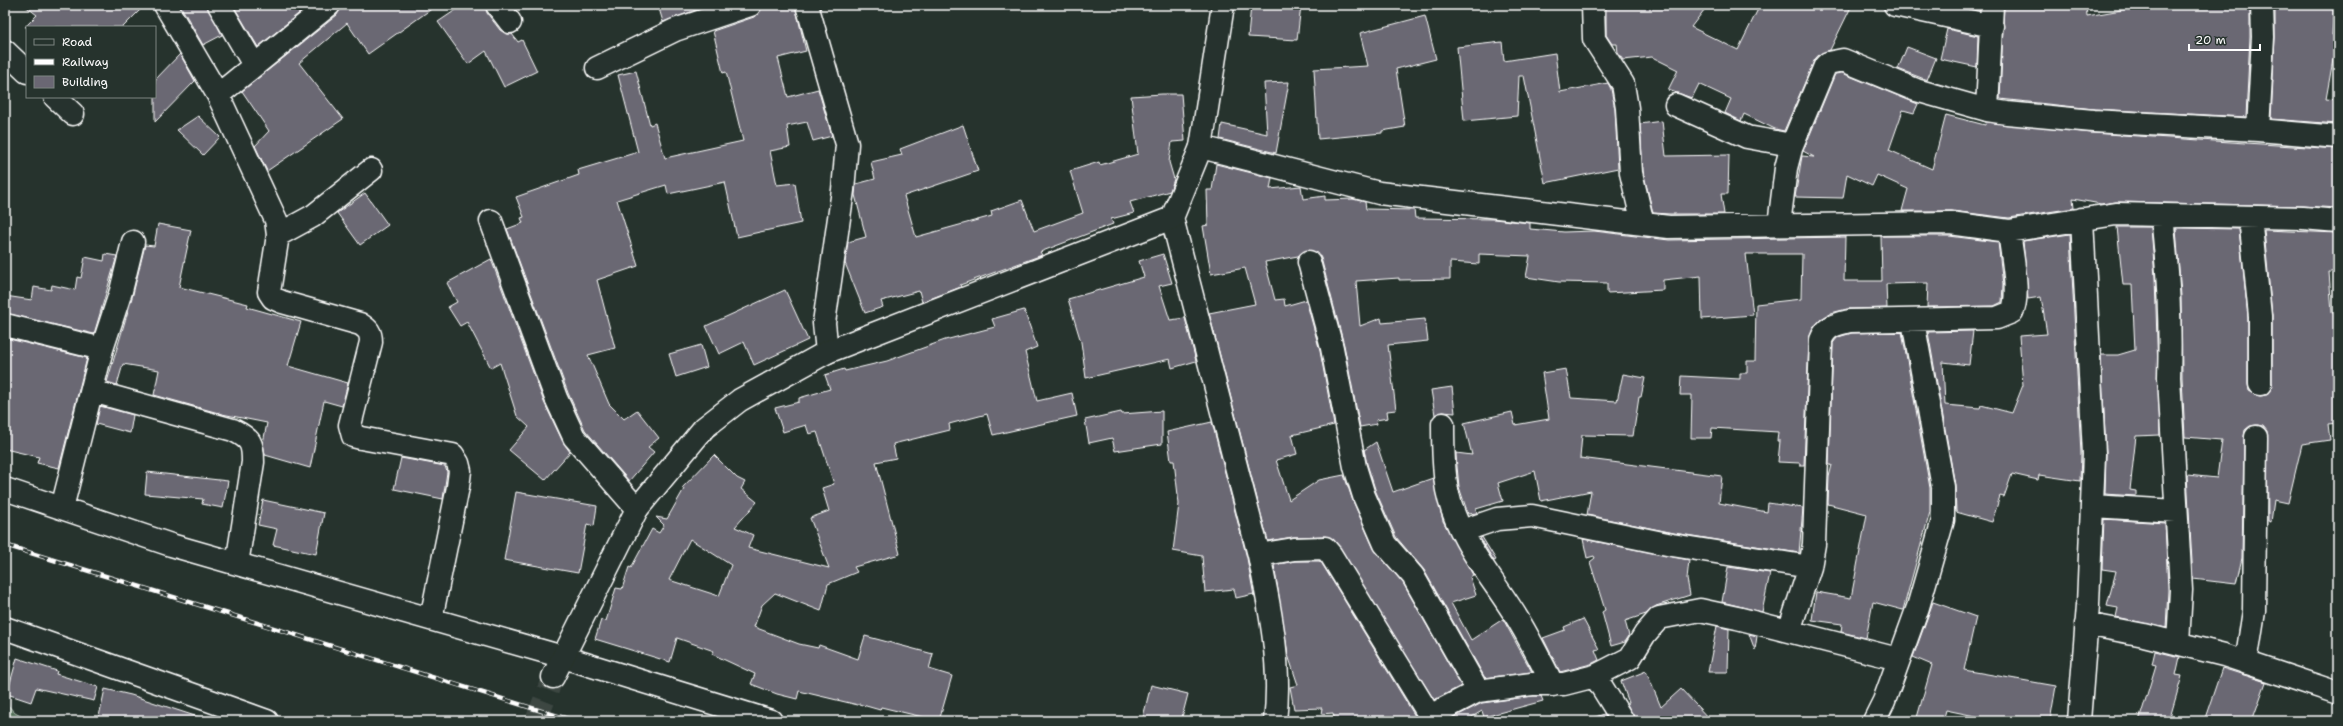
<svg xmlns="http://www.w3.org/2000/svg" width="2343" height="726" viewBox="0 0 2343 726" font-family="'Shantell Sans',sans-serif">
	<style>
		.green { fill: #55725a; stroke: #aab8ac }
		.building { fill: #6a6773; stroke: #fff; fill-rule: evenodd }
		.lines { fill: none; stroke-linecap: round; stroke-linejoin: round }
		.street-tunnel { stroke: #3c4742; stroke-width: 22; stroke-dasharray: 22 11; stroke-linecap: butt }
		.street-casing { stroke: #fff; stroke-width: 25 }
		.secondary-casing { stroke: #fff; stroke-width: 25 }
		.street { stroke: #26332d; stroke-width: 22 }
		.secondary { stroke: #26332d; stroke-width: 22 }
		.rail-casing { stroke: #fff; stroke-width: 4.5 }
		.rail { stroke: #26332d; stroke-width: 3; stroke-dasharray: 9; stroke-linecap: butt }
	</style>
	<rect width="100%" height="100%" fill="#26332d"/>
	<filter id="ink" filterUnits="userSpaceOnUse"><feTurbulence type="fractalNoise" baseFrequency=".025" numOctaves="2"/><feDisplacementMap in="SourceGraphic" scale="8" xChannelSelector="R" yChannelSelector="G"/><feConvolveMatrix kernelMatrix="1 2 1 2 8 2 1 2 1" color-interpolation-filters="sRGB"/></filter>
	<g filter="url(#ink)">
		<!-- green -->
		<path class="green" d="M 5,702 L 15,713 L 30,721 L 5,721 Z"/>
		<!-- building -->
		<path class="building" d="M 24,5 L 145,5 L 123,27 L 25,27 L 37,15 Z
			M 180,5 L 207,5 L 222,35 L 203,45 Z
			M 233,5 L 309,5 L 258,47 Z
			M 341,5 L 437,5 L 368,54 L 347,23 L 299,63 L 343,119 L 267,171 L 255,146 L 269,131 L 242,91 L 337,15 Z
			M 463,5 L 485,5 L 487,13 L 500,30 L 506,34 L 512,34 L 518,42 L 522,40 L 537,71 L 504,87 L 486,51 L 468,64 L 438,22 Z
			M 658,5 L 710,5 L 663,22 Z
			M 775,5 L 795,5 L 806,51 L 778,58 L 788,97 L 818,89 L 832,136 L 813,141 L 807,122 L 787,126 L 790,147 L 770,151 L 777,185 L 795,183 L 801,223 L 737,237 L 725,182 L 668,194 L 666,185 L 617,200 L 638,266 L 597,280 L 615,348 L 588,355 L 609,404 L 624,419 L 637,410 L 659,438 L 648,447 L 654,452 L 629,481 L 585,430 L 568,393 L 507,229 L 523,223 L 521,218 L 524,217 L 516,197 L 579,175 L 578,170 L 638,152 L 618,75 L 636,71 L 650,125 L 655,123 L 665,158 L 743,141 L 726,72 L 723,73 L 713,31 L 754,17 L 762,8 Z
			M 1251,5 L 1301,5 L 1297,40 L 1248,37 Z
			M 1606,5 L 1708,5 L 1691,27 L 1738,50 L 1760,5 L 1852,5 L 1830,50 L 1820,54 L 1814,61 L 1784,131 L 1775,129 L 1744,114 L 1741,121 L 1725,113 L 1731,99 L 1699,84 L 1692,98 L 1668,90 L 1678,70 L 1652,57 L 1623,60 L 1618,53 L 1617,44 L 1612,44 L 1606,35 Z
			M 2004,5 L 2086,5 L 2087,16 L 2150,5 L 2250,5 L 2250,37 L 2246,117 L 2094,109 L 2000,99 Z
			M 2275,5 L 2334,5 L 2332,35 L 2338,36 L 2338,61 L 2333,60 L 2326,99 L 2338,100 L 2338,124 L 2271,119 L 2275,38 Z
			M 1425,16 L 1436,59 L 1396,69 L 1405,127 L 1382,131 L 1382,133 L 1318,139 L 1314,69 L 1368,66 L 1360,33 Z
			M 1947,29 L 1978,36 L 1977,67 L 1940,59 Z
			M 1502,42 L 1504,61 L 1555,53 L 1560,92 L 1608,83 L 1611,89 L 1615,109 L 1618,168 L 1545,183 L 1524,76 L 1519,76 L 1517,116 L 1464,121 L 1457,47 Z
			M 1907,47 L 1936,58 L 1927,80 L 1898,69 Z
			M 180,54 L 195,81 L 155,122 L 155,80 Z
			M 1842,73 L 1918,104 L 1914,113 L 1903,110 L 1889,150 L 1932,169 L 1946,115 L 1985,125 L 1986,122 L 2092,133 L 2338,149 L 2338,208 L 2303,206 L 2116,202 L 2101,204 L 2073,199 L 2074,208 L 2009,218 L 1952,211 L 1902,211 L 1908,189 L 1877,175 L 1872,186 L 1847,174 L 1843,198 L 1795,197 L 1802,156 L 1814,157 L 1803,151 L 1804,149 L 1835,74 Z
			M 1289,82 L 1276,153 L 1220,139 L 1222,124 L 1267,134 L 1264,83 Z
			M 1162,94 L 1181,94 L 1185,141 L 1172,142 L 1169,162 L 1174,179 L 1170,191 L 1130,202 L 1134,213 L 1111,219 L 1113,224 L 1040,252 L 1042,255 L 960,285 L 961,287 L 922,302 L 919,291 L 881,301 L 883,307 L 865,313 L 845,263 L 848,242 L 866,237 L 855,195 L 856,184 L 875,179 L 871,162 L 902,155 L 900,149 L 963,125 L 978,171 L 904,196 L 916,237 L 992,216 L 991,211 L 1022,200 L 1034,231 L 1083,213 L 1070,171 L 1099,162 L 1100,165 L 1138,154 L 1131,96 Z
			M 198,116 L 220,137 L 203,155 L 177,130 Z
			M 1662,121 L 1666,156 L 1729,155 L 1728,194 L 1721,194 L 1724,214 L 1670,214 L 1653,213 L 1643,171 L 1640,124 Z
			M 1216,164 L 1272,178 L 1270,189 L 1301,186 L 1303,199 L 1325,196 L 1325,200 L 1353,199 L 1365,202 L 1366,209 L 1414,210 L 1415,218 L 1494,219 L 1530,223 L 1530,229 L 1564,232 L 1594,231 L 1669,240 L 1845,237 L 1844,281 L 1882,281 L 1881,236 L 1949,236 L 1998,242 L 2003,285 L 2002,302 L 1994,306 L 1927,307 L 1928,283 L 1886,284 L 1887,308 L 1847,309 L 1831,313 L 1821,319 L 1813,328 L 1809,339 L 1804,465 L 1800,465 L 1800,463 L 1778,462 L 1780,441 L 1777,441 L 1778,432 L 1712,428 L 1711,438 L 1691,438 L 1692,395 L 1680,395 L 1681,376 L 1740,379 L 1740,373 L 1747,373 L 1747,361 L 1755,361 L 1756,304 L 1801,299 L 1802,254 L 1746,254 L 1753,315 L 1702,319 L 1701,276 L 1663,280 L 1663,290 L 1607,293 L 1607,283 L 1559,282 L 1526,277 L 1530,256 L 1479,254 L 1479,264 L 1450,262 L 1450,279 L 1399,280 L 1399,278 L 1356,281 L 1360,326 L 1381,318 L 1382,323 L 1425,319 L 1428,341 L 1388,345 L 1396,410 L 1387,411 L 1388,418 L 1376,420 L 1377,424 L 1360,427 L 1344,345 L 1321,258 L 1318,253 L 1306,250 L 1298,256 L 1265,262 L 1275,300 L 1284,299 L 1285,306 L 1306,300 L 1320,351 L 1334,425 L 1292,435 L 1297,454 L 1276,460 L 1289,500 L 1319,480 L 1344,475 L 1353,501 L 1374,549 L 1403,583 L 1461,686 L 1434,700 L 1334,540 L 1325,536 L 1293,537 L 1268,541 L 1209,313 L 1255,304 L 1245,268 L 1211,274 L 1203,226 L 1208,225 L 1207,190 L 1212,190 Z
			M 365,193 L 388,225 L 360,245 L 337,213 Z
			M 158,224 L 191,230 L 179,287 L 248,304 L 247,307 L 301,322 L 288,366 L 348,383 L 342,406 L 324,401 L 310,468 L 265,455 L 263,443 L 267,423 L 222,414 L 154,395 L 159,370 L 123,364 L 117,385 L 107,382 L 133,294 L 145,245 L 154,246 Z
			M 2117,227 L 2151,227 L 2155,277 L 2160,435 L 2136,436 L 2130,490 L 2136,491 L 2136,496 L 2105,494 L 2106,453 L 2101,355 L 2118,355 L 2135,350 L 2132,285 L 2123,285 Z
			M 2176,228 L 2239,229 L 2248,317 L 2248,384 L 2249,391 L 2260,396 L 2267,395 L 2272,384 L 2272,315 L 2264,230 L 2338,233 L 2338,272 L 2329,272 L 2332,313 L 2338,312 L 2338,423 L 2328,424 L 2330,440 L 2302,444 L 2288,503 L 2274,500 L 2271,522 L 2268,521 L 2267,431 L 2263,426 L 2257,425 L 2250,426 L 2245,430 L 2244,437 L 2242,558 L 2236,584 L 2193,579 L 2187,475 L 2217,478 L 2222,440 L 2185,437 L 2182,377 L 2181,296 Z
			M 2070,234 L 2081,454 L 2080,481 L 2039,475 L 2038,480 L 2012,474 L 2004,497 L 2000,496 L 1992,522 L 1956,512 L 1955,485 L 1928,332 L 1973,331 L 1969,365 L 1943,362 L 1945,405 L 1980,408 L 1981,405 L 2012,413 L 2023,385 L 2019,336 L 2047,334 L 2041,297 L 2028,299 L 2023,241 Z
			M 105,254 L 117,256 L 94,334 L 5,313 L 5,296 L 32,300 L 34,287 L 51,290 L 52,285 L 75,290 L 77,277 L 81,278 L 85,257 L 104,261 Z
			M 1163,254 L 1172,283 L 1159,286 L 1170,320 L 1185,318 L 1196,361 L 1172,368 L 1170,359 L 1086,378 L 1081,342 L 1068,299 L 1144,277 L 1139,261 Z
			M 491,259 L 544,402 L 563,442 L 570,452 L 545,480 L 509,450 L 529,427 L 517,416 L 500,363 L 491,368 L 467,322 L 460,326 L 448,307 L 457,302 L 447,283 Z
			M 785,290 L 808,340 L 754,365 L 744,342 L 719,354 L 706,326 Z
			M 1024,310 L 1037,347 L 1025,352 L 1037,401 L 1072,393 L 1077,416 L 993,435 L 987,414 L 949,424 L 950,430 L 893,444 L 896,458 L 876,462 L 900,554 L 854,567 L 857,572 L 828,584 L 821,611 L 775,593 L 762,605 L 754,627 L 799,644 L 818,648 L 819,645 L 858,659 L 865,636 L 933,654 L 929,669 L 952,676 L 939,721 L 881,707 L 880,710 L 859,704 L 858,705 L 799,691 L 797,699 L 777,694 L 751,684 L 755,674 L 712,654 L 714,651 L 677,638 L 670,662 L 595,639 L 601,620 L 606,621 L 616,588 L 622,589 L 629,567 L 631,568 L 652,529 L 659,533 L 664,525 L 656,517 L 667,519 L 684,489 L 682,488 L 714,455 L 737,478 L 745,482 L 741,489 L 757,502 L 735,527 L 753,535 L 748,548 L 829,568 L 810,518 L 829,511 L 822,488 L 834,484 L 817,432 L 809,434 L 806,425 L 783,432 L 775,408 L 799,402 L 799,398 L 830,389 L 825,375 L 844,369 L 845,371 L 887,361 L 945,340 L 995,327 L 992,319 ZM 690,539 L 731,565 L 719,596 L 669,580 Z
			M 1902,332 L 1930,488 L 1930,512 L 1903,610 L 1873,602 L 1866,638 L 1841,632 L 1842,624 L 1812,620 L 1816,592 L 1851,598 L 1867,514 L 1828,504 L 1829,477 L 1832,465 L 1829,465 L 1833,343 L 1838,337 L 1852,333 Z
			M 5,338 L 87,358 L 59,468 L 37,463 L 39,457 L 5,449 Z
			M 701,345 L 707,367 L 676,377 L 669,354 Z
			M 1566,369 L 1571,398 L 1617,401 L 1623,374 L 1645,378 L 1641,397 L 1639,397 L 1633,436 L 1582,435 L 1580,458 L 1722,476 L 1719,503 L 1767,512 L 1768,503 L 1803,508 L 1799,553 L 1674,533 L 1587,515 L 1591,491 L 1541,501 L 1535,471 L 1498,483 L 1503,501 L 1476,509 L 1477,513 L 1468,514 L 1459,487 L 1456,456 L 1456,453 L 1472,455 L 1464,423 L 1512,412 L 1515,425 L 1549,419 L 1542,373 Z
			M 1452,387 L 1455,413 L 1443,412 L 1435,415 L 1431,390 Z
			M 100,406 L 133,415 L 130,433 L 96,424 Z
			M 1162,411 L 1162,444 L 1115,451 L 1112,438 L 1089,443 L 1085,420 L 1121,412 L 1122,414 Z
			M 1212,422 L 1247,558 L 1254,596 L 1254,594 L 1236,598 L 1234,589 L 1205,592 L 1202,556 L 1173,551 L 1179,504 L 1174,461 L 1171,461 L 1167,432 Z
			M 1376,442 L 1393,492 L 1433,478 L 1443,521 L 1473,575 L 1470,577 L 1476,595 L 1451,603 L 1471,640 L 1503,619 L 1532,672 L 1485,678 L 1424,570 L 1396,537 L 1376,492 L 1367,464 L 1364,450 Z
			M 401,458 L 445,466 L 447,472 L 443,499 L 394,489 Z
			M 147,472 L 228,481 L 223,508 L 202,504 L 203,499 L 145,494 Z
			M 516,492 L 597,506 L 594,526 L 587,524 L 578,573 L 504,560 Z
			M 263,500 L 324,513 L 316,554 L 273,545 L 277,529 L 258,525 Z
			M 2104,519 L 2165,523 L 2168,590 L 2166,628 L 2116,617 L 2118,608 L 2107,606 L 2116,571 L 2102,569 Z
			M 1482,537 L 1496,560 L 1494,561 L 1480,538 Z
			M 1583,539 L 1689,560 L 1687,579 L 1690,595 L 1656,606 L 1646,614 L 1625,621 L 1629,636 L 1625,642 L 1611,646 L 1602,612 L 1605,610 L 1590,562 L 1595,558 L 1594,556 L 1587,558 Z
			M 1295,561 L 1319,561 L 1321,562 L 1418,721 L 1335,721 L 1333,713 L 1321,714 L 1322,708 L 1294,709 L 1290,687 L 1298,685 L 1288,655 L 1274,565 Z
			M 1728,567 L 1770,573 L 1762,612 L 1722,602 Z
			M 1933,602 L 1976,617 L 1964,670 L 2056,686 L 2050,721 L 1999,721 L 1946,710 L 1943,721 L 1916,721 L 1932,665 L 1913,657 Z
			M 1583,619 L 1599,649 L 1595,650 L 1599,660 L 1591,664 L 1560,672 L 1543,638 L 1565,630 L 1564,627 Z
			M 1717,626 L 1729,629 L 1728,672 L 1708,672 Z
			M 1749,634 L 1757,636 L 1755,650 Z
			M 2155,651 L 2180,657 L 2176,675 L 2182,676 L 2169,721 L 2139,721 L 2156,665 L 2152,664 Z
			M 17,658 L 57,671 L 56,674 L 98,687 L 94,701 L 36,688 L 31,702 L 7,694 Z
			M 2222,668 L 2266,682 L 2252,721 L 2204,721 Z
			M 1646,671 L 1661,707 L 1681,689 L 1711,721 L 1635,721 L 1627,704 L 1629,703 L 1621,681 Z
			M 1151,685 L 1188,694 L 1181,721 L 1142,721 Z
			M 105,689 L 131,695 L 198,717 L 198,721 L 98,721 Z
			M 1533,696 L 1541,696 L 1543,701 L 1484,717 L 1482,711 L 1465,721 L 1447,721 L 1482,703 Z
			M 1604,714 L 1608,721 L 1587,721 L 1587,720 Z"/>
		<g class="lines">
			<!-- street-tunnel -->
			<path class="street-tunnel" d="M 536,721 L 553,677"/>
			<!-- street casing -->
			<g class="street-casing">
				<path id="street" d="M 165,5 L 218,95 L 276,220 L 278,235 L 269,292 L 273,298 L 282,302 L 360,324 C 368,329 371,332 371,342 L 350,425 L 353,436 L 361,438 L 453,455 L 458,463 L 460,471 L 458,487 L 431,619
					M 219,5 L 254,65
					M 497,5 L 510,22
					M 807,5 L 847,144 L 843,190 L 824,323 L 827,352
					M 1593,5 L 1594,39 L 1623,84 L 1627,108 L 1631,173 L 1643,224
					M 1895,5 L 1992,26
					M 5,51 L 27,72
					M 597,68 L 675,30 L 750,5
					M 218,95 L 329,5
					M 55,97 L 73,114
					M 1676,105 L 1747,137 L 1792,145
					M 1987,110 L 1992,5
					M 2258,130 L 2263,37 L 2262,5
					M 1201,147 L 1379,193 L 1669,227 L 1950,223 L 2009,231 L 2116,214 L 2303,218 L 2338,221
					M 2162,216 C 2168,270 2171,323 2169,377 L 2181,590 L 2178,643
					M 2250,217 L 2260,316 L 2260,384
					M 1172,218 L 1259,555 C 1270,609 1282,666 1275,721
					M 491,221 L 556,398 L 574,437 L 637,509
					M 1779,225 L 1786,168 L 1792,145 L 1825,66 L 1828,63 L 1843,60 L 1916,90 L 1987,110 L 2007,113 L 2093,121 L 2258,130 L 2338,137
					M 278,235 L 313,216 L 371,170
					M 1309,262 L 1332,348 L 1355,467 L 1364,496 L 1385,544 L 1413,576 L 1478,691
					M 5,325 L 102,349
					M 92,391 L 233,430 C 251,439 253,443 253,462 L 237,564
					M 1443,424 C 1443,446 1443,468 1447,490 C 1457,541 1495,580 1520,623 C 1532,643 1542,664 1553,685
					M 5,489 L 171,545 L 563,657 L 771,721
					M 2092,506 L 2176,511
					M 62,508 L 102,349 L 121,291 L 133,242
					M 1462,531 L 1497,519 L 1532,516 L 1672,545 L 1810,567
					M 1259,555 L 1294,549 L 1325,548 L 1331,555 L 1433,721
					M 2086,624 L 2144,635 L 2224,655 L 2338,693
					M 5,628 L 267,721
					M 1789,631 L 1810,567 L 1814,544 L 1821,340 C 1826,326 1837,324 1850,321 L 1997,318 L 2012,312 C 2021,294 2011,252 2009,231
					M 2246,663 L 2254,611 L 2256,437
					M 1595,676 L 1623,721
					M 1430,716 L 1478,691 L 1532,684 L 1564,684 L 1595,676 L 1630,658 L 1645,634 L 1659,618 L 1700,610 L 1737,618 L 1898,659
					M 1874,721 L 1884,701 L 1918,607 L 1943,520 L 1943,487 L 1913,321
					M 2079,721 L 2088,605 L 2094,454 L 2082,219"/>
			</g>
			<!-- secondary casing -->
			<g class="secondary-casing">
				<path id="secondary" d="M 553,677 L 637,509 L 704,428 L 740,400 L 827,352 L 1172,218 L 1201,147 L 1223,5"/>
			</g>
			<!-- street -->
			<use href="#street" class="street"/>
			<!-- secondary -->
			<use href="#secondary" class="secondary"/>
			<!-- rail casing -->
			<g class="rail-casing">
				<path id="rail" d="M 5,545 L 574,721"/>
			</g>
			<!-- rail -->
			<use href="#rail" class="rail"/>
		</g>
	</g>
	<!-- margin -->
	<rect width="2343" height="726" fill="none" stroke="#26332d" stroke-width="20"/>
	<rect x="10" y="10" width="2323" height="706" fill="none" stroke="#fff" stroke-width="1.5" filter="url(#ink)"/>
	<!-- legend -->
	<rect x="26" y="26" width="130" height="72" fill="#26332d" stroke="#7d8581"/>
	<rect x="34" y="39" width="20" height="6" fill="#26332d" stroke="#7d8581"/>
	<text x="62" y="46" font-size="12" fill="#ffffff">Road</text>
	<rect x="34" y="59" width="20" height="6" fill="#ffffff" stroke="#7d8581"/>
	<text x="62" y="66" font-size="12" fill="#ffffff">Railway</text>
	<rect x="34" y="76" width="20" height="12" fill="#6a6773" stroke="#7d8581"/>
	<text x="62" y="86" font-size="12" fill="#ffffff">Building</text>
	<!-- scale -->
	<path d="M2189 44v6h71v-6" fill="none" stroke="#ffffff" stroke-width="2"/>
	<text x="2195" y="44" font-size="12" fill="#ffffff" stroke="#26332d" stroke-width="3" paint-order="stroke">20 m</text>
</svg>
